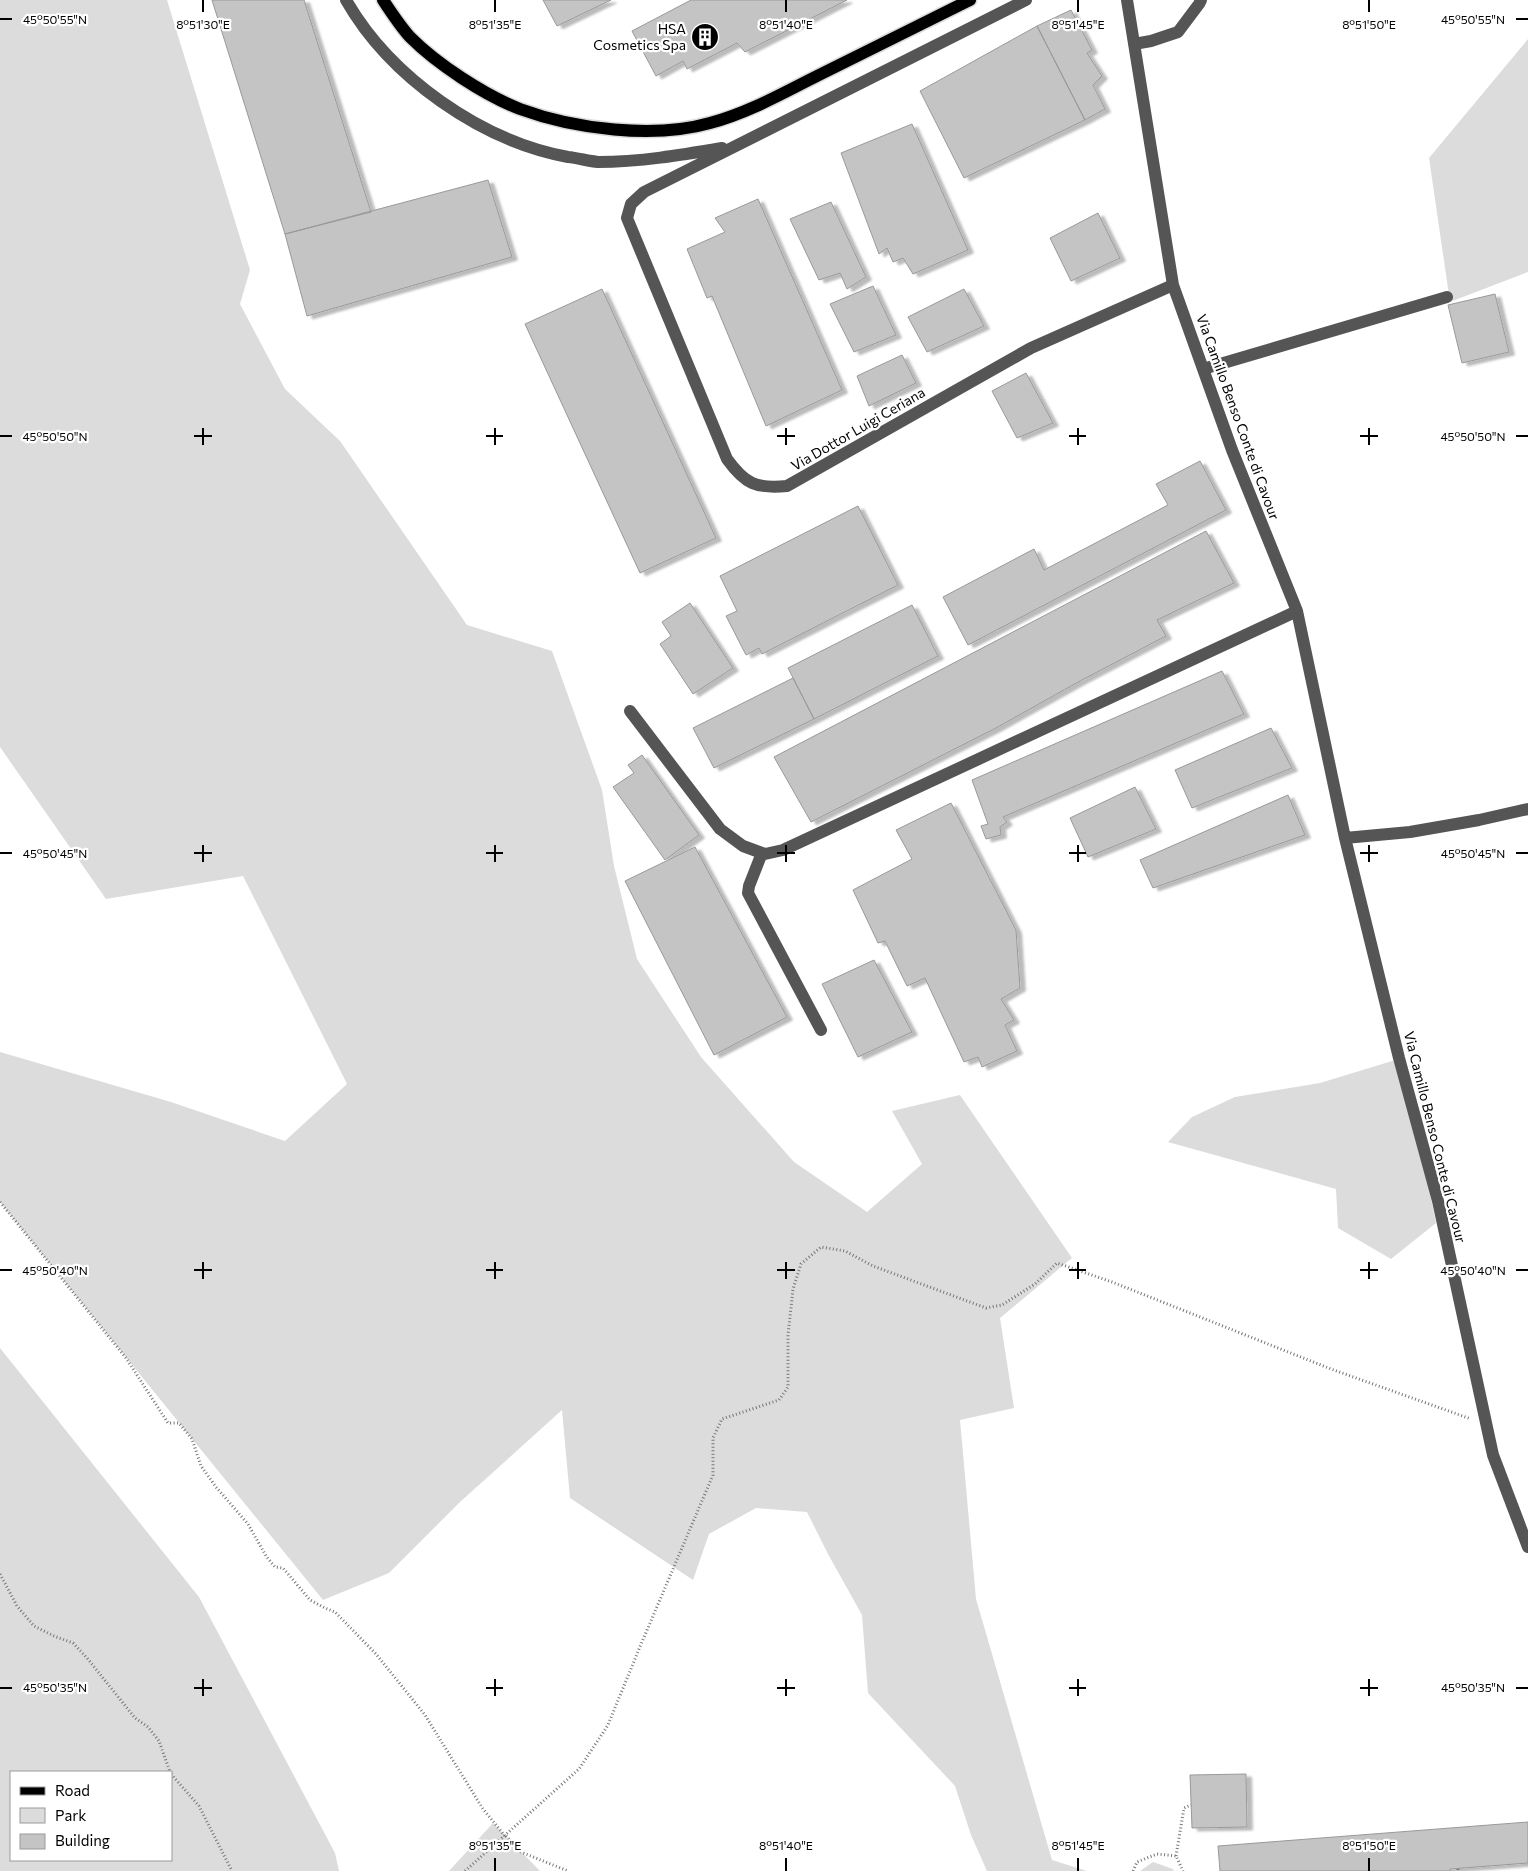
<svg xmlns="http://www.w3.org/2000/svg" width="1528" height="1871" viewBox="0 0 1528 1871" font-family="Commissioner,sans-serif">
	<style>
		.green { fill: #dcdcdc; fill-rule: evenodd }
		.building { fill: #c4c4c4; stroke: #999; filter: url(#shadow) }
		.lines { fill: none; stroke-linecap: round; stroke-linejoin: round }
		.major-casing { stroke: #dbdbdb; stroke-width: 15 }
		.path { stroke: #777; stroke-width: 3; stroke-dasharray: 1 2.5; stroke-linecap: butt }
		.minor { stroke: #555; stroke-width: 12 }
		.major { stroke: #000; stroke-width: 12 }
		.ticks { fill: none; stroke: #000; stroke-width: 2 }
		.labels { text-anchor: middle; stroke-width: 4.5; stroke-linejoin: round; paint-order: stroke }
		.poi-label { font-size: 14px; fill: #000; stroke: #fff; text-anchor: end }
		.street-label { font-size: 14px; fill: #000; stroke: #fff }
		.ticks-label { font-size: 12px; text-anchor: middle; fill: #000; stroke: #fff; stroke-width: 4.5; stroke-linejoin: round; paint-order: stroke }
	</style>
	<defs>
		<filter id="shadow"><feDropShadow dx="5.5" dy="3" stdDeviation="1" flood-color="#0004"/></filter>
	</defs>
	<rect width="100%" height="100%" fill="#fff"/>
	<!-- green -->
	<path class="green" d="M 0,0 L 167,0 L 250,270 L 240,304 L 285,389 L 340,441 L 467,625 L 552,651 L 602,790 L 614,866 L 637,959 L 701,1057 L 794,1162 L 867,1212 L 922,1164 L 892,1111 L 960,1095 L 1072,1258 L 1000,1318 L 1014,1408 L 960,1420 L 976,1599 L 1052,1860 L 1087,1871 L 987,1871 L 971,1835 L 955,1786 L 868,1693 L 862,1615 L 828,1554 L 807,1512 L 756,1508 L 709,1534 L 693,1580 L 570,1498 L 562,1410 L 460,1502 L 389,1573 L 323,1600 L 0,1202 L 0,1052 L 171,1102 L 285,1141 L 347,1084 L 243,876 L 106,899 L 0,747 Z
		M 1528,39 L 1528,272 L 1450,302 L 1429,158 Z
		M 1402,1058 L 1436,1223 L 1391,1259 L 1338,1228 L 1336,1189 L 1168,1142 L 1192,1117 L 1235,1097 L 1320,1083 Z
		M 0,1348 L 199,1597 L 335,1853 L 339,1871 L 0,1871 ZM 11,1772 L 171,1772 L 171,1860 L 11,1860 Z
		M 493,1823 L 540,1871 L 449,1871 Z
		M 1153,1862 L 1173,1869 L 1174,1871 L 1140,1871 Z"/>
	<!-- building -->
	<path class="building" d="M 212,0 L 304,0 L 371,212 L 285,234 Z
		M 543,0 L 611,0 L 557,26 Z
		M 691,0 L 847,0 L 745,52 L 737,43 L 687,69 L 683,61 L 656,76 L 632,31 Z
		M 1071,10 L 1092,50 L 1087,53 L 1102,76 L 1093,85 L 1105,109 L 1085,120 L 1037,26 Z
		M 1037,26 L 1085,120 L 964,178 L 920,91 Z
		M 912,124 L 968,250 L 913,274 L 903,258 L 893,262 L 887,248 L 879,254 L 841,153 Z
		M 488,180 L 512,257 L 307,316 L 285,234 Z
		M 758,199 L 842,390 L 766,426 L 712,296 L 707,298 L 687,249 L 725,232 L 715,218 Z
		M 831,202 L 866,277 L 847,289 L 840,273 L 819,280 L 790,219 Z
		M 1098,213 L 1120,258 L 1071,281 L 1050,238 Z
		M 873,286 L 896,335 L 854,352 L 830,304 Z
		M 602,289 L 716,538 L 640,573 L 525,324 Z
		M 964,289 L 984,326 L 927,352 L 908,317 Z
		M 1495,294 L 1509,352 L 1462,363 L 1448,305 Z
		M 902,355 L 916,383 L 869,406 L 857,376 Z
		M 1026,373 L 1053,423 L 1017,438 L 992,391 Z
		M 1200,461 L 1226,510 L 968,645 L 943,597 L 1034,549 L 1044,570 L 1168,505 L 1156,484 Z
		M 858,506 L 898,585 L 762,654 L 759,648 L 746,655 L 726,616 L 737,611 L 720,576 Z
		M 1206,531 L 1234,583 L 1157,620 L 1166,636 L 1080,681 L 996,728 L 811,822 L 774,757 Z
		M 690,603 L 733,668 L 693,694 L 660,644 L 671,636 L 662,622 Z
		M 912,605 L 938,656 L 814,719 L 788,668 Z
		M 1222,671 L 1244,714 L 1003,817 L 1007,822 L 1000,827 L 1001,835 L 986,839 L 981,826 L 988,824 L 972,780 Z
		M 793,678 L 814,719 L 714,768 L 693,728 Z
		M 1271,728 L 1292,768 L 1192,808 L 1175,770 Z
		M 642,755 L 699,835 L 665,860 L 613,787 L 634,773 L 628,765 Z
		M 1135,787 L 1156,829 L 1088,857 L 1070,818 Z
		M 1288,795 L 1305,835 L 1153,888 L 1140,860 Z
		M 951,803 L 1016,930 L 1020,988 L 1001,999 L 1014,1020 L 1005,1025 L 1017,1051 L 982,1067 L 978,1057 L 964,1062 L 925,978 L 907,986 L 885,941 L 878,943 L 853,890 L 912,859 L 896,830 Z
		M 695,847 L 787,1017 L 714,1055 L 625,881 Z
		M 874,960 L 912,1032 L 858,1057 L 822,984 Z
		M 1246,1774 L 1247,1827 L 1192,1828 L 1190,1775 Z
		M 1528,1822 L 1528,1863 L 1450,1869 L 1450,1871 L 1220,1871 L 1218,1846 Z"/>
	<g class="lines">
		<!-- major casing -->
		<g class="major-casing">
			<path id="major" d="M 383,0 C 391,12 400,26 410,37 C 437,64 484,95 520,109 C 574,129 654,139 710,123 C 748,113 783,93 817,76 C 868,51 919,25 970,0"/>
		</g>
		<!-- path -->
		<path class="path" d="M 0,1202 L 126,1358 L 168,1423 L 179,1423 L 192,1439 L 201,1466 L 216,1487 L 248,1524 L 266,1556 L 275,1567 L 283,1568 L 310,1600 L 325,1608 L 335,1612 L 376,1654 L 425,1715 L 483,1809 L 505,1836
			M 0,1574 L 17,1606 L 34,1626 L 54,1636 L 73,1643 L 87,1658 L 135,1718 L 148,1727 L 159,1741 L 170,1772
			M 171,1774 L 199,1806 L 232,1871
			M 506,1836 L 521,1852 L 568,1871
			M 1176,1856 L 1184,1808 L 1191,1805
			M 1458,1869 L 1458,1871
			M 465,1871 L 579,1769 L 608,1725 L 639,1649 L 713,1475 L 713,1438 L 722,1419 L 779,1400 L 788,1387 L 788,1335 L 793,1289 L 801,1264 L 821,1247 L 845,1251 L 873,1266 L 986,1308 L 1002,1305 L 1035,1284 L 1057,1263 L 1112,1282 L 1331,1369 L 1471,1419
			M 1133,1871 L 1137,1862 L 1157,1854 L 1176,1856 L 1183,1871"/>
		<!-- minor -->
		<path class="minor" d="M 346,0 C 390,77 481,141 568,157 C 578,158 588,161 598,162 C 640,162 681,155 722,148
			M 1026,0 L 644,192 L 631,204 L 627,218 L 727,459 C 745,484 756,489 787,486 L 1031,348 L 1173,285
			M 1127,0 L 1173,285 L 1232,450 L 1297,611 L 1345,838 L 1399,1058 L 1438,1201 L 1493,1455 L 1528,1547
			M 1134,44 L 1151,41 L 1178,32 L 1199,4 L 1201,0
			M 1203,369 L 1447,297
			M 630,711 L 720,829 L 743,846 L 762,853 L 765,854 L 783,850 L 1297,611
			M 1345,838 L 1410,832 L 1479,820 L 1528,809
			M 762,853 L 749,886 L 748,893 L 821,1030"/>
		<!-- major -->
		<use href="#major" class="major"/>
	</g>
	<!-- ticks -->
	<path class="ticks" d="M 203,0 L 203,12M 495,0 L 495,12M 786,0 L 786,12M 1078,0 L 1078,12M 1369,0 L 1369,12M 0,19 L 12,19M 1516,19 L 1528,19M 203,428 L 203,445M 495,428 L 495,445M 786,428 L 786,445M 1078,428 L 1078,445M 1369,428 L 1369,445M 0,436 L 12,436M 194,436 L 212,436M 486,436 L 503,436M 777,436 L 795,436M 1069,436 L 1086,436M 1360,436 L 1378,436M 1516,436 L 1528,436M 203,845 L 203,862M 495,845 L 495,862M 786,845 L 786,862M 1078,845 L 1078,862M 1369,845 L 1369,862M 0,853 L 12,853M 194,853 L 212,853M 486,853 L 503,853M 777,853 L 795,853M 1069,853 L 1086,853M 1360,853 L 1378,853M 1516,853 L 1528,853M 203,1262 L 203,1279M 495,1262 L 495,1279M 786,1262 L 786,1279M 1078,1262 L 1078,1279M 1369,1262 L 1369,1279M 0,1270 L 12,1270M 194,1270 L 212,1270M 486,1270 L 503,1270M 777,1270 L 795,1270M 1069,1270 L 1086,1270M 1360,1270 L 1378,1270M 1516,1270 L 1528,1270M 203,1679 L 203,1696M 495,1679 L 495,1696M 786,1679 L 786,1696M 1078,1679 L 1078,1696M 1369,1679 L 1369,1696M 0,1688 L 12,1688M 194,1688 L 212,1688M 486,1688 L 503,1688M 777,1688 L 795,1688M 1069,1688 L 1086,1688M 1360,1688 L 1378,1688M 1516,1688 L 1528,1688M 495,1858 L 495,1871M 786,1858 L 786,1871M 1078,1858 L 1078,1871M 1369,1858 L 1369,1871"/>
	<!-- icons -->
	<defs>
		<g id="building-disc" transform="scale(1.4375)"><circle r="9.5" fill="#000" stroke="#fff"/><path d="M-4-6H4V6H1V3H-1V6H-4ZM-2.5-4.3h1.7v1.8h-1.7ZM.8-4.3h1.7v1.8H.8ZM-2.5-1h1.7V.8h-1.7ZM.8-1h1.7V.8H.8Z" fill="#fff"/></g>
	</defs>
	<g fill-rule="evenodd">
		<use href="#building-disc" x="705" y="37"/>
	</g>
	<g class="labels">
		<!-- poi labels -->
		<g class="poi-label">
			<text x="686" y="34">HSA<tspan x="686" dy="16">Cosmetics Spa</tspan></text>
		</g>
		<!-- street labels -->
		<g class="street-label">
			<text transform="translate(1238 417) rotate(70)" y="5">Via Camillo Benso Conte di Cavour</text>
			<text transform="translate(858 429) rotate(-30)" y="5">Via Dottor Luigi Ceriana</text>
			<text transform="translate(1435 1137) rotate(76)" y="5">Via Camillo Benso Conte di Cavour</text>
		</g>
	</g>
	<g class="ticks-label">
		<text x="55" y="24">45°50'55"N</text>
		<text x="1473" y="24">45°50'55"N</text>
		<text x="203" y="29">8°51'30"E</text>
		<text x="495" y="29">8°51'35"E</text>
		<text x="786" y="29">8°51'40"E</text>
		<text x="1078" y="29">8°51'45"E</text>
		<text x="1369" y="29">8°51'50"E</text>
		<text x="55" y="441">45°50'50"N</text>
		<text x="1473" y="441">45°50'50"N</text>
		<text x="55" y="858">45°50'45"N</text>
		<text x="1473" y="858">45°50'45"N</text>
		<text x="55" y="1275">45°50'40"N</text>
		<text x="1473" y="1275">45°50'40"N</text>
		<text x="55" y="1692">45°50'35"N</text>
		<text x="1473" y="1692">45°50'35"N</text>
		<text x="495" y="1850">8°51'35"E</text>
		<text x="786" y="1850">8°51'40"E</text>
		<text x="1078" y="1850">8°51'45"E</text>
		<text x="1369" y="1850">8°51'50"E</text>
	</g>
	<!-- legend -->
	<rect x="10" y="1771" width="162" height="90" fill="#ffffff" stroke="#999999"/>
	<rect x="20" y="1787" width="25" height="8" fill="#000000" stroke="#999999"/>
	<text x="55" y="1796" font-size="15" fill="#000000">Road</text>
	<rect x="20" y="1808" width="25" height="15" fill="#dcdcdc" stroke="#999999"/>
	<text x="55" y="1821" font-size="15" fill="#000000">Park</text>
	<rect x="20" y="1834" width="25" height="15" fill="#c4c4c4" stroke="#999999"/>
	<text x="55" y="1846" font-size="15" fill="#000000">Building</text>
</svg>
